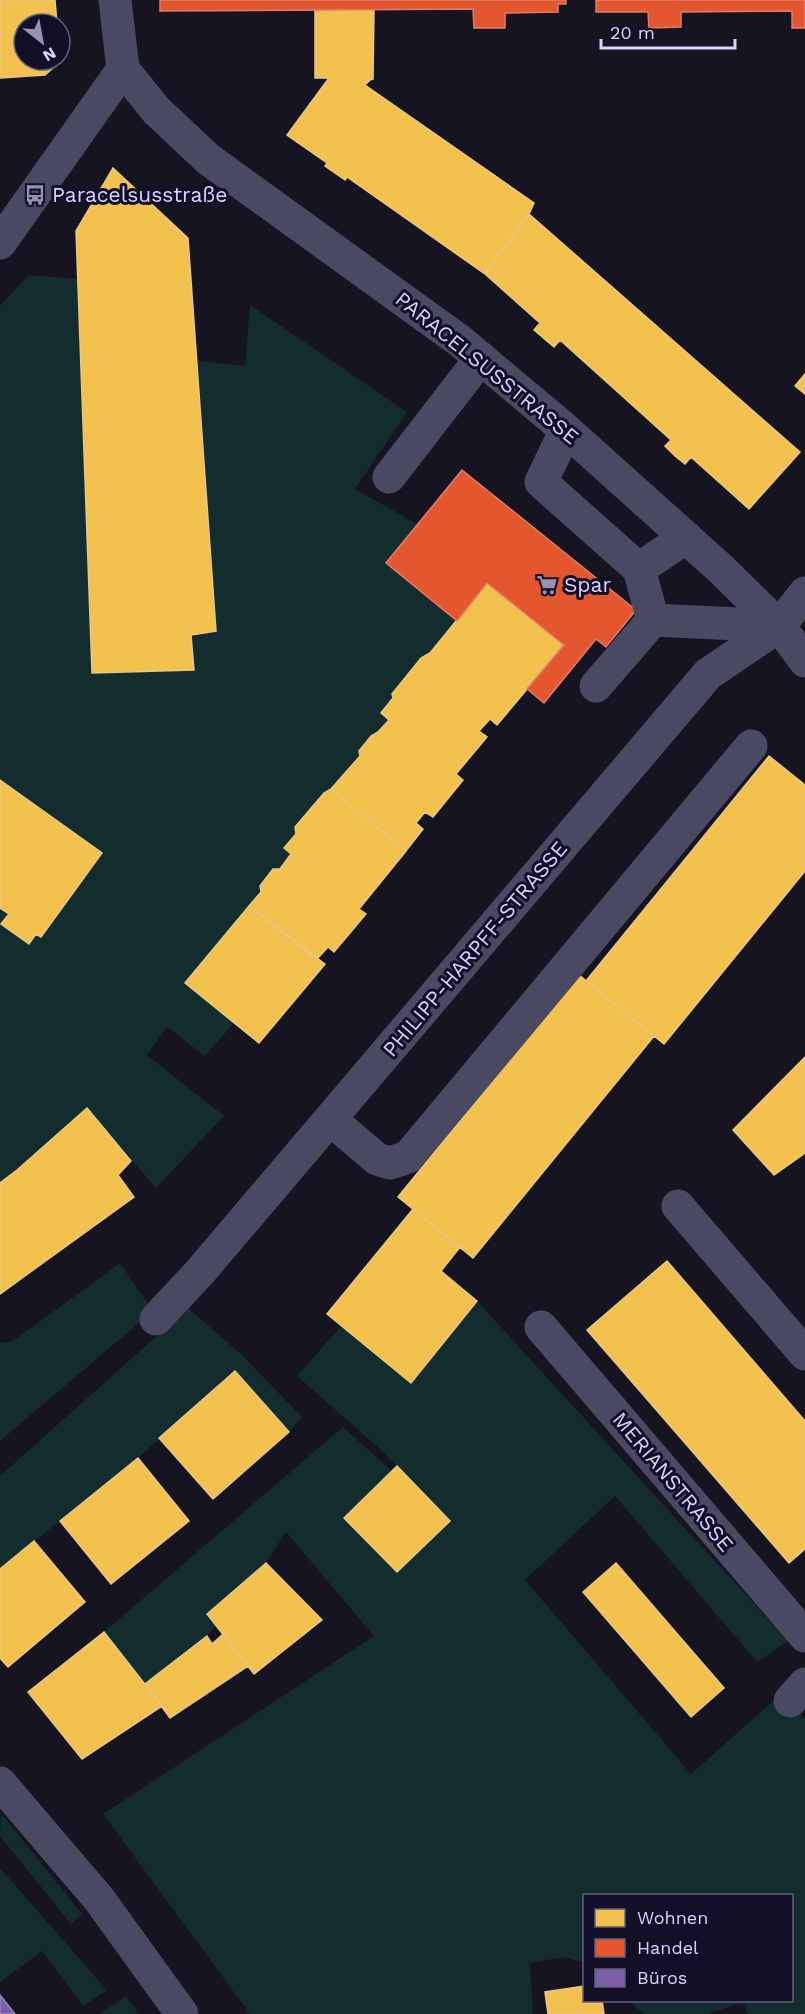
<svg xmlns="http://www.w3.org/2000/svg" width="805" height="2014" viewBox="0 0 805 2014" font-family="'Work Sans',sans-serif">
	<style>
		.green { fill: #132c2d }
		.homes { fill: #f2c14e; stroke: #eac783; stroke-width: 1.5 }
		.shops { fill: #e4572e; stroke: #e17c6d; stroke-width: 1.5 }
		.offices { fill: #7b5ea7; stroke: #9781c1; stroke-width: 1.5 }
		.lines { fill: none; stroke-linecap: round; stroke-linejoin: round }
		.minor { stroke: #4a4962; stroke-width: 33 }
		.labels { text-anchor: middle; stroke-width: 6; stroke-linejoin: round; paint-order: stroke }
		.poi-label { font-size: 21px; fill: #d9d4ff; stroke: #130f26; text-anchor: start }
		.street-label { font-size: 21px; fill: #d9d4ff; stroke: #130f26 }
	</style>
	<rect width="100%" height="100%" fill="#161421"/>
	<!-- green -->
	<path class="green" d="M 28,275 L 77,279 L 92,673 L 194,670 L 191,635 L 216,631 L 198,361 L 245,366 L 250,305 L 407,412 L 355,489 L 417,524 L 386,563 L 457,621 L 430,653 L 421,658 L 392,693 L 393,698 L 381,713 L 389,720 C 379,731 368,739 359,751 L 360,756 L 332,789 L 324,793 L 295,826 L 296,834 L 284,848 L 291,854 L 280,869 L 273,869 L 260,886 L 261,892 L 185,983 L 234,1023 L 205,1056 L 167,1027 L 147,1055 L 224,1116 L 156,1188 L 87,1108 L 17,1170 L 0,1183 L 0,908 L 9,914 L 2,924 L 29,944 L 35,935 L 41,937 L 102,853 L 0,780 L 0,306 Z
		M 120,1263 L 153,1311 L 0,1441 L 0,1343 L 13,1341 Z
		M 477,1301 L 788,1641 L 757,1662 L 615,1496 L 525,1580 L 691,1774 L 781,1694 L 805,1719 L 805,2014 L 748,2014 L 743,2002 L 708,2014 L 644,2014 L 629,2001 L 792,2000 L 792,1896 L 584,1896 L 584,1962 L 563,1957 L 530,1963 L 533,2014 L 250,2014 L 103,1814 L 374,1636 L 286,1532 L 266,1563 L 207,1613 L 216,1626 L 207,1636 L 145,1684 L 104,1632 L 343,1427 L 392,1471 L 344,1518 L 397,1572 L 450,1521 L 380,1449 L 297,1376 L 341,1326 L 411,1382 Z
		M 188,1308 L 241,1354 L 302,1417 L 289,1432 L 235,1371 L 138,1458 L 0,1569 L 0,1476 Z
		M 1,1813 L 82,1914 L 71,1924 L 0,1836 Z
		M 0,1868 L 107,1990 L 83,2006 L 42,1951 L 0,1982 Z
		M 126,1996 L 139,2014 L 100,2014 Z"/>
	<!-- homes -->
	<path class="homes" d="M 0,0 L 55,0 L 57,24 L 24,24 L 24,60 L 60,60 L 60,52 L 61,61 L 45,75 L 0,78 Z
		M 315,10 L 374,10 L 373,79 L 370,80 L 365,85 L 534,203 L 529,214 L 485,274 L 347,177 L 345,180 L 325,166 L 327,163 L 287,135 L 329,78 L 315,78 Z
		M 113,168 L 188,238 L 216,631 L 191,635 L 194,670 L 92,673 L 76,231 Z
		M 529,214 L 800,452 L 749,509 L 691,457 L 685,464 L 675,456 L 665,446 L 671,440 L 560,340 L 554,347 L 534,330 L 540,323 L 485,274 Z
		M 805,374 L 805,394 L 795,386 Z
		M 487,583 L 564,645 L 497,725 L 490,719 L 479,731 L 487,737 L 456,774 L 463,780 L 433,817 L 425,812 L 416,823 L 423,829 L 406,851 L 331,789 L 360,756 L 359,751 L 371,736 L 378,732 L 389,720 L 381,713 L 393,698 L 392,694 L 421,658 L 430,653 Z
		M 769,756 L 805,785 L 805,871 L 664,1044 L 586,981 Z
		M 0,780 L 102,853 L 41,937 L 36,934 L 29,944 L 1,924 L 9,914 L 0,908 Z
		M 331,789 L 406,851 L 359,909 L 366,914 L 334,952 L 328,947 L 317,959 L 249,906 L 261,892 L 260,886 L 273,869 L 280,869 L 291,854 L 284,848 L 296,834 L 295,827 L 324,793 Z
		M 249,906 L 325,964 L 259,1043 L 185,983 Z
		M 579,975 L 654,1036 L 473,1258 L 398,1197 Z
		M 805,1057 L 805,1153 L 774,1175 L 733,1130 Z
		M 87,1108 L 131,1161 L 118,1175 L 134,1197 L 0,1294 L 0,1183 L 17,1170 Z
		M 413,1209 L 460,1247 L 441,1271 L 477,1301 L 411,1383 L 327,1314 Z
		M 667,1261 L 805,1421 L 805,1549 L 789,1563 L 587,1330 Z
		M 235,1371 L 289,1432 L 213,1499 L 159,1438 Z
		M 138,1458 L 189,1521 L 111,1584 L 60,1521 Z
		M 397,1466 L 450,1521 L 397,1572 L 344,1518 Z
		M 34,1541 L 85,1602 L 8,1667 L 0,1658 L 0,1569 Z
		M 266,1563 L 322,1620 L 254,1674 L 207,1614 Z
		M 616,1563 L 724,1688 L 691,1717 L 583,1592 Z
		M 104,1632 L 162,1706 L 82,1759 L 28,1692 Z
		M 223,1634 L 248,1666 L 170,1718 L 145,1684 L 207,1636 L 212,1644 Z
		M 584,1986 L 584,2000 L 602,2000 L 604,2014 L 548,2014 L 545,1992 Z"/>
	<!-- shops -->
	<path class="shops" d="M 160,0 L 566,0 L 566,4 L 558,4 L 558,12 L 505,13 L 505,28 L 474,28 L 473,9 L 160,11 Z
		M 596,0 L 805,0 L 805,28 L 792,28 L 792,11 L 681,12 L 681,27 L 649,28 L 648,12 L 596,12 Z
		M 462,470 L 636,610 L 606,647 L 596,639 L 544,703 L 527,689 L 564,645 L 487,583 L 457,621 L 386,563 Z"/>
	<!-- offices -->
	<path class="offices" d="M 0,1995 L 15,2014 L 0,2014 Z"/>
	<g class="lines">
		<!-- minor -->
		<path class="minor" d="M 115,0 L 123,69 L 156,110 L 208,159 L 460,341 L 566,430 L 722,570 L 779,626 L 805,661
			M 0,243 L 123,69
			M 566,430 L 541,482 L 639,569 L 686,537
			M 389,477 L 481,358
			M 639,569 L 653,620
			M 596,686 L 653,620 L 779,626
			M 330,1119 L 377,1159 L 390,1163 L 408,1157 L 751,746
			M 678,1206 L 805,1354
			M 156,1319 L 200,1272 L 708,674 L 779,626 L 805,593
			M 541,1327 L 805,1636
			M 790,1701 L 805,1684
			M 0,1783 L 99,1899 L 182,2014"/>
	</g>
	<!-- icons -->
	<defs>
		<g id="bus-bare" transform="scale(1.62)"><path d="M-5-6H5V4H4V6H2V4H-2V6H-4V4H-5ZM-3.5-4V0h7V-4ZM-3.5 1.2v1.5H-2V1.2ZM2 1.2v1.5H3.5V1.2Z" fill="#9591b1" stroke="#130f26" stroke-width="2.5" paint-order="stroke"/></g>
		<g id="supermarket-bare" transform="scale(1.62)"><path d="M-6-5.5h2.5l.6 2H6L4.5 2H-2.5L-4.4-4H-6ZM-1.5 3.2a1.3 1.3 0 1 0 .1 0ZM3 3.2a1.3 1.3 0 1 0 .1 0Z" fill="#9591b1" stroke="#130f26" stroke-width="2.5" paint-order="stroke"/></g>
	</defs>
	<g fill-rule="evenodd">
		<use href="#bus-bare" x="35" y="195"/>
		<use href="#supermarket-bare" x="547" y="585"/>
	</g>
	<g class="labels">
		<!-- poi labels -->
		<g class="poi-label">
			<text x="52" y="202">Paracelsusstraße</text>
			<text x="564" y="592">Spar</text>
		</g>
		<!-- street labels -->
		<g class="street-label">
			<text transform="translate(487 368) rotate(39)" y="7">PARACELSUSSTRASSE</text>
			<text transform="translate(475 949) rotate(-50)" y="7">PHILIPP-HARPFF-STRASSE</text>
			<text transform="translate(673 1482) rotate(50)" y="7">MERIANSTRASSE</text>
		</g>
	</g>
	<!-- legend -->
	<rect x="583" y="1894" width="210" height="108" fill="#130f26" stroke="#625e7d" stroke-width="1.5"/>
	<rect x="595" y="1909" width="30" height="18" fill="#f2c14e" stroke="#625e7d" stroke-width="1.5"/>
	<text x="637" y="1924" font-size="18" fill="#d9d4ff">Wohnen</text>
	<rect x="595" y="1939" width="30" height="18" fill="#e4572e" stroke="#625e7d" stroke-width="1.5"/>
	<text x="637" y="1954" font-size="18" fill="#d9d4ff">Handel</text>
	<rect x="595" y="1969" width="30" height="18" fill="#7b5ea7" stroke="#625e7d" stroke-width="1.5"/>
	<text x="637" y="1984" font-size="18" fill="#d9d4ff">Büros</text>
	<!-- north arrow -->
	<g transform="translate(42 42) rotate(149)"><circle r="28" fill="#130f26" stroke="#625e7d" stroke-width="1.5"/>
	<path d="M0-4.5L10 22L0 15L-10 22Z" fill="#9591b1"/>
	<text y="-9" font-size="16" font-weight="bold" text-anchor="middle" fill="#d9d4ff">N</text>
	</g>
	<!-- scale -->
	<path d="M601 39v9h134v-9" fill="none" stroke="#d9d4ff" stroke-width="3"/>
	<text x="610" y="39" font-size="18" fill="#d9d4ff" stroke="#130f26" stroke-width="4.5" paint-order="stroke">20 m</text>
</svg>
